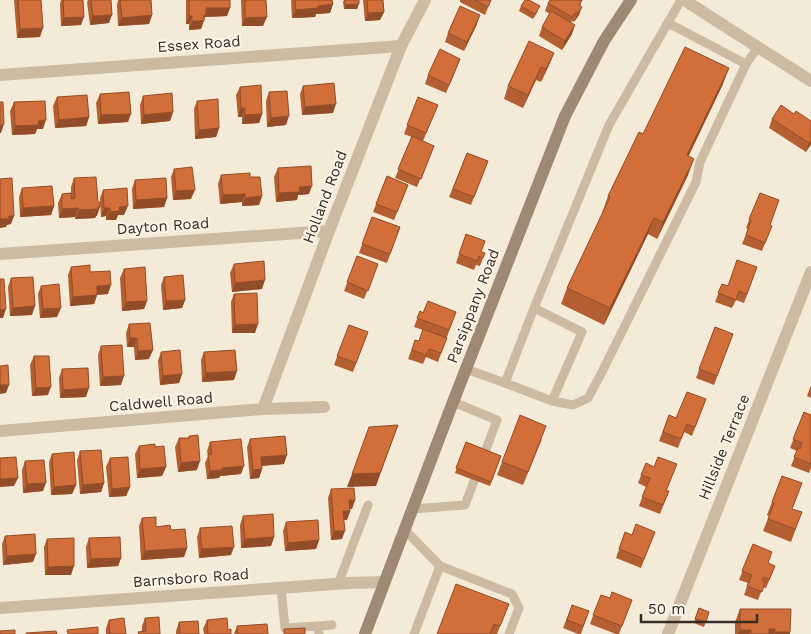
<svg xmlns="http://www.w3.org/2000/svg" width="811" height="634" viewBox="0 0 811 634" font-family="'Work Sans',sans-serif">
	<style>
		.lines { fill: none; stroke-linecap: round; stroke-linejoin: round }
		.service { stroke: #ccbaa3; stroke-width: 9 }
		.minor { stroke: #ccbaa3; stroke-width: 12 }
		.secondary { stroke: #a08974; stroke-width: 12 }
		.wall { fill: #b45f31 }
		.shaded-wall { fill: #924d28 }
		.building { fill: #d16e39; stroke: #924d28 }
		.labels { text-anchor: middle; stroke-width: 4.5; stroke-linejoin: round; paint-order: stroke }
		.street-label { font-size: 15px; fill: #372d26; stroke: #fbf3e5 }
	</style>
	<rect width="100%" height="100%" fill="#f3ead8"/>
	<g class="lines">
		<!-- service -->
		<path class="service" d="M 668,23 L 746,64 L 758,47
			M 534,308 L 582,332 L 552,401
			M 466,369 L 505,383 L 534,308 L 609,125 L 681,0
			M 505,383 L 552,401 L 573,405 L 588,398 L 603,370 L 696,182 L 700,162 L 746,64
			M 412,509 L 465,505 L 497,420 L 453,402
			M 404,529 L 440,566 L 512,594 L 519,608 L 509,634
			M 338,584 L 368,505
			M 281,588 L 285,628 L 318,626 L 319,634
			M 318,626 L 332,625
			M 414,634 L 440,566"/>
		<!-- minor -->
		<path class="minor" d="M 684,0 L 811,81
			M 0,75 L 401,46
			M 0,254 L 329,231
			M 263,409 L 329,231 L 401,46 L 425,0
			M 0,431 L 263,409 L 324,407
			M 0,608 L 349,583 L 384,582
			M 668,634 L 811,272"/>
		<!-- secondary -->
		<path class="secondary" d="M 365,634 L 453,402 L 565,116 L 604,41 L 631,0"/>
	</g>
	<!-- wall -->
	<path class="wall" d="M 14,0 L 41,0 L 40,37 L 17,38 Z
		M 61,0 L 83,0 L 81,25 L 61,26 L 60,4 Z
		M 88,0 L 111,0 L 109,23 L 90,25 L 87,2 Z
		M 118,0 L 151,0 L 152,15 L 149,24 L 118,26 L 117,5 Z
		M 186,0 L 230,0 L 230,8 L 227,16 L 205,17 L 201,29 L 189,30 L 189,24 L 186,24 Z
		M 241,0 L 266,0 L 263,26 L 242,26 Z
		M 291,0 L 332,0 L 333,4 L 330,13 L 316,14 L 315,17 L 292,18 Z
		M 344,0 L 362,0 L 359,0 L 357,9 L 344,9 L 343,2 Z
		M 363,0 L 383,0 L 384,12 L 380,20 L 365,21 Z
		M 460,0 L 491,0 L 485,15 L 460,2 Z
		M 582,0 L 580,6 L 579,15 L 574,22 L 572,21 L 571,23 L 572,34 L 562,50 L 539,36 L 542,27 L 550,14 L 545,11 L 548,3 Z
		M 521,6 L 538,11 L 533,19 L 519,11 Z
		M 477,24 L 464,51 L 445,42 L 448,33 Z
		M 554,53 L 549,65 L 541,82 L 536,80 L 523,108 L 504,99 L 508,86 Z
		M 460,59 L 446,93 L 425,84 L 428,75 Z
		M 723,84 L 688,156 L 688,175 L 657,239 L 648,234 L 604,325 L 561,304 L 567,288 L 603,213 L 602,213 L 608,196 L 643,134 Z
		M 303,86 L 333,113 L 302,115 L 300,94 Z
		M 240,87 L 262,114 L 259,123 L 242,124 L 242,117 L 238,117 L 236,95 Z
		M 269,92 L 286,125 L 267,127 L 266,101 Z
		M 100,94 L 128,122 L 98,124 L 96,103 Z
		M 143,96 L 173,112 L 170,121 L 141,124 L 140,105 Z
		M 57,97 L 89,117 L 86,126 L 55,128 L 53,106 Z
		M 418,97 L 438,105 L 423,141 L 434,146 L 417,187 L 395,178 L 412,137 L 404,134 Z
		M 197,101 L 219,128 L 216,137 L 195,139 L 194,109 Z
		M 14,102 L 43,129 L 37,129 L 35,134 L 12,135 L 10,111 Z
		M 794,114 L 811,144 L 806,152 L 769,128 L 772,119 Z
		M 467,153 L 488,161 L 471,205 L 449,197 Z
		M 278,168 L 309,194 L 298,195 L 297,200 L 276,202 L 274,177 Z
		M 174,169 L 191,199 L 173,200 L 171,177 Z
		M 221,175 L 250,177 L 262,196 L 259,205 L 242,206 L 242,202 L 220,204 L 218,184 Z
		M 387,176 L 408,185 L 394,220 L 373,212 Z
		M 74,178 L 97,216 L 96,216 L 95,218 L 75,219 L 75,217 L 59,218 L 58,203 L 62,194 L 71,193 L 71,187 Z
		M 135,180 L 167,198 L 164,207 L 133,209 L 132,189 Z
		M 22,188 L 54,206 L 51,215 L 20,217 L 19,197 Z
		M 103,190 L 124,215 L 118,215 L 116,220 L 106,220 L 106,216 L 101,217 L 100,198 Z
		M 760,193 L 770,225 L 772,226 L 762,251 L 742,244 L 748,229 L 746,228 Z
		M 372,217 L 400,227 L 387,263 L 359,253 Z
		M 466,234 L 481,252 L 485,253 L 480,266 L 476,265 L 474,270 L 456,263 Z
		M 357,256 L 378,264 L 364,299 L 344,291 Z
		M 234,264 L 262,289 L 232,292 L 230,273 Z
		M 71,267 L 90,272 L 108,294 L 97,295 L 94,304 L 70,306 L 68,275 Z
		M 757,267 L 744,303 L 736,300 L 732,308 L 715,302 L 722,284 L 728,286 Z
		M 124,269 L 147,301 L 144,309 L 122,311 L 120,278 Z
		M 164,277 L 185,300 L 182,308 L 163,310 L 161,285 Z
		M 11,278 L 32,315 L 10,316 L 8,287 Z
		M 41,286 L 57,317 L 40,318 L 38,294 Z
		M 234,294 L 255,333 L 232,333 L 231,302 Z
		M 420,311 L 423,313 L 456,312 L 438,362 L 426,357 L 423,364 L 408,359 L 415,340 L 419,341 L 423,330 L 414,327 Z
		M 129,324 L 149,359 L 135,360 L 134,347 L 127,347 L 126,333 Z
		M 349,325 L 368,332 L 353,372 L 334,365 Z
		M 715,327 L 733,334 L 714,385 L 696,378 Z
		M 101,346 L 121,385 L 100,386 L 98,355 Z
		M 161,352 L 182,374 L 179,383 L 160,385 L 158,361 Z
		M 204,352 L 234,380 L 202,382 L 201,360 Z
		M 34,356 L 48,395 L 32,396 L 30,365 Z
		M 62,369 L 86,397 L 60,398 L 59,378 Z
		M 811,385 L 811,398 L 807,396 Z
		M 706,399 L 692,436 L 684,432 L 678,448 L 659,441 L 669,415 L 676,418 Z
		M 804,412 L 811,415 L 811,468 L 809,473 L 791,466 L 797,451 L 790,448 Z
		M 189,436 L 197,470 L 178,472 L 175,447 L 179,438 L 188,438 Z
		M 250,439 L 284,464 L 262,466 L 262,469 L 259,478 L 250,479 L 247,447 Z
		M 542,439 L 523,485 L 497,475 L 502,462 Z
		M 210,442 L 241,474 L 220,476 L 219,478 L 207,479 L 205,463 L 208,456 L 207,451 Z
		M 466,442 L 501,456 L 490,486 L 455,473 Z
		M 139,446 L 155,447 L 166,467 L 162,476 L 137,478 L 135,454 Z
		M 80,451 L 104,483 L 101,492 L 80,494 L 77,460 Z
		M 52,454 L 76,485 L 72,494 L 51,495 L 49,462 Z
		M 110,458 L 130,487 L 126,496 L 109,497 L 106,467 Z
		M 25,461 L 43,491 L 23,493 L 22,470 Z
		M 646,463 L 667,491 L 669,491 L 660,514 L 639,506 L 646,487 L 638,483 Z
		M 782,476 L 792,509 L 802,512 L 791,542 L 763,531 L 769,516 L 767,515 Z
		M 331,489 L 355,500 L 352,509 L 350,509 L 350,511 L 347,520 L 344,520 L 342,539 L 331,540 L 328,498 Z
		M 243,516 L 274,537 L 271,546 L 241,548 L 240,525 Z
		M 142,518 L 156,527 L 171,530 L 187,548 L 184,557 L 141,560 L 139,526 Z
		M 286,522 L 319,540 L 316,549 L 285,551 L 283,531 Z
		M 200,528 L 231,555 L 199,558 L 197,537 Z
		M 625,532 L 632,535 L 655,532 L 641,568 L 616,558 Z
		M 5,536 L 33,562 L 3,565 L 2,544 Z
		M 89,538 L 121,558 L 118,566 L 87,568 L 86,547 Z
		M 47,539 L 71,575 L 45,575 L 44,547 Z
		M 753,544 L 768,563 L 775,566 L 766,588 L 763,587 L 758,600 L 744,595 L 748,583 L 739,580 Z
		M 601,595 L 610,598 L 632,600 L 619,634 L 616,634 L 590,624 Z
		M 509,604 L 497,634 L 437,634 Z
		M 572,605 L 589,611 L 581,634 L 578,634 L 563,628 Z
		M 699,608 L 709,612 L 704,627 L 694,623 Z
		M 740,609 L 790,632 L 790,634 L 735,634 L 735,622 Z
		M 145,618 L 160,634 L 138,634 L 138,632 L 142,632 L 142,626 Z
		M 109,620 L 126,634 L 106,634 L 106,628 Z
		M 207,620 L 228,630 L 231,634 L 204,634 L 203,629 Z
		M 179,622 L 199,634 L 176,634 L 176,631 Z
		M 237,626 L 268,634 L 234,634 Z"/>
	<!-- shaded-wall -->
	<path class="shaded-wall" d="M 333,4 L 330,13 L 316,14 L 315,17 L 292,18 L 296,10 L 318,6 Z
		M 359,4 L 357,9 L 344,9 L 345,5 Z
		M 582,7 L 579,15 L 574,22 L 578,13 Z
		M 206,8 L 230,8 L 227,16 L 205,17 L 201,29 L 189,30 L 192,21 Z
		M 384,12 L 380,20 L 365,21 L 368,13 Z
		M 112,15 L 109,23 L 90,25 L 93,16 Z
		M 152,15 L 149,24 L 118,26 L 122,18 Z
		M 480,15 L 477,24 L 464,51 L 467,42 Z
		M 189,16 L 192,16 L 189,24 L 186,24 Z
		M 84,17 L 81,25 L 61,26 L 64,18 Z
		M 267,17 L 263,26 L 242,26 L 245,18 Z
		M 575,25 L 572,34 L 562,50 L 565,41 Z
		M 43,28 L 40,37 L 17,38 L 20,29 Z
		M 554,53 L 549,65 L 541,82 L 546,69 Z
		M 460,59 L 457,67 L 446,93 L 449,85 Z
		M 541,67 L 536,80 L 523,108 L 528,95 Z
		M 729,68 L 723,84 L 681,172 L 687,155 Z
		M 336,104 L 333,113 L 302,115 L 305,107 Z
		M 241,108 L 245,108 L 242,117 L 238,117 Z
		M 173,112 L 170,121 L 141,124 L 144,115 Z
		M 131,114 L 128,122 L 98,124 L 101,115 Z
		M 262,114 L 259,123 L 242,124 L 245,115 Z
		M 289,116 L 286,125 L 267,127 L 271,118 Z
		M 89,117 L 86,126 L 55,128 L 59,120 Z
		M 46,120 L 43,129 L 37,129 L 35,134 L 12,135 L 15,126 L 38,121 Z
		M 4,124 L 1,133 L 0,133 L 0,125 Z
		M 219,128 L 216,137 L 195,139 L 199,130 Z
		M 811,140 L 811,144 L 806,152 L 809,143 Z
		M 694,159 L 688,175 L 657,239 L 663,222 Z
		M 312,186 L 309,194 L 298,195 L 297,200 L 276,202 L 279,193 L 299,187 Z
		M 195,190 L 191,199 L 173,200 L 176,191 Z
		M 245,194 L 242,202 L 220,204 L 223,195 Z
		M 262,196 L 259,205 L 242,206 L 245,198 Z
		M 167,198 L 164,207 L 133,209 L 136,200 Z
		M 54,206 L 51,215 L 20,217 L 23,208 Z
		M 128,206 L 124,215 L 118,215 L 116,220 L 106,220 L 110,212 L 119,207 Z
		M 100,207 L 97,216 L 96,216 L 95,218 L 75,219 L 79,210 Z
		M 78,208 L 75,217 L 59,218 L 62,209 Z
		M 104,208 L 110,208 L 106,216 L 101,217 Z
		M 9,216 L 14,216 L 11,224 L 7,225 L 6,227 L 0,228 L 0,219 Z
		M 654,218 L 648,234 L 604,325 L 610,308 Z
		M 265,280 L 262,289 L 232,292 L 235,283 Z
		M 111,285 L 108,294 L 94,295 L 97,286 Z
		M 97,295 L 94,304 L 70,306 L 73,297 Z
		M 185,300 L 182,308 L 163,310 L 166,301 Z
		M 147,301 L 144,309 L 122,311 L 126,302 Z
		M 35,306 L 32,315 L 10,316 L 13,308 Z
		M 61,308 L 57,317 L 40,318 L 43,309 Z
		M 6,309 L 3,318 L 0,318 L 0,310 Z
		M 258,324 L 255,333 L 232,333 L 235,325 Z
		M 130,338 L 137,338 L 134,347 L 127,347 Z
		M 153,350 L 149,359 L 135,360 L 138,351 Z
		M 237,371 L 234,380 L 202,382 L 206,373 Z
		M 182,374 L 179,383 L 160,385 L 163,376 Z
		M 124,376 L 121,385 L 100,386 L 103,377 Z
		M 0,385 L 9,385 L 6,393 L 0,394 Z
		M 51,387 L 48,395 L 32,396 L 36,388 Z
		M 89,388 L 86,397 L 60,398 L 63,390 Z
		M 398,425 L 376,486 L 347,487 L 352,474 Z
		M 287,455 L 284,464 L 258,466 L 261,457 Z
		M 200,461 L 197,470 L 178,472 L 181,463 Z
		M 244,466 L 241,474 L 220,476 L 219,478 L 207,479 L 210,471 L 222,468 Z
		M 166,467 L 162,476 L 137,478 L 140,469 Z
		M 262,469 L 259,478 L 250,479 L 253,470 Z
		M 18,478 L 14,486 L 0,487 L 0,479 Z
		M 46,483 L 43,491 L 23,493 L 27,484 Z
		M 104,483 L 101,492 L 80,494 L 83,485 Z
		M 76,485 L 72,494 L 51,495 L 54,487 Z
		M 130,487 L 126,496 L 109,497 L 112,489 Z
		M 349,500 L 355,500 L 352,509 L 346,509 Z
		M 343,511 L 350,511 L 347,520 L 340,520 Z
		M 334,531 L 345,531 L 342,539 L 331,540 Z
		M 274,537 L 271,546 L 241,548 L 245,539 Z
		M 319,540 L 316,549 L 285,551 L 288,543 Z
		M 234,547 L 231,555 L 199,558 L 202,549 Z
		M 187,548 L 184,557 L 141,560 L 145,551 Z
		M 36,554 L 33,562 L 3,565 L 7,556 Z
		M 121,558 L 118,566 L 87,568 L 91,559 Z
		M 74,566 L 71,575 L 45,575 L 48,567 Z
		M 769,629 L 775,629 L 774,634 L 768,634 Z
		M 740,630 L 751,630 L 749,634 L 738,634 Z
		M 775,632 L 790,632 L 790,634 L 775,634 Z"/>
	<!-- building -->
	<path class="building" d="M 18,0 L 41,0 L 43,28 L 20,29 Z
		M 63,0 L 83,0 L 84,17 L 64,18 Z
		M 91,0 L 111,0 L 112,15 L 93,16 Z
		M 120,0 L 151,0 L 152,15 L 122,18 Z
		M 189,0 L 230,0 L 230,8 L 206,8 L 206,15 L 204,15 L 204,21 L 192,21 L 192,16 L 189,16 Z
		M 245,0 L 266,0 L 267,17 L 245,18 Z
		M 295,0 L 332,0 L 333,4 L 318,6 L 318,8 L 296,10 Z
		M 345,0 L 359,0 L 359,4 L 345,5 Z
		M 367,0 L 383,0 L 384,12 L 368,13 Z
		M 475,0 L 491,0 L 488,7 Z
		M 525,0 L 529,0 L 540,6 L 535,14 L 521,6 Z
		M 550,0 L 582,0 L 579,5 L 582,7 L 578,13 L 576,12 L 572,17 L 548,3 Z
		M 460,6 L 480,15 L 467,42 L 448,33 Z
		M 551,11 L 575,25 L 565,41 L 542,27 Z
		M 529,41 L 554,53 L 546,69 L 541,67 L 528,95 L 508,86 Z
		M 685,47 L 729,68 L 687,155 L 694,159 L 663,222 L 654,218 L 610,308 L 567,288 L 610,197 L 608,196 L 639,132 L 643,134 Z
		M 440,49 L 460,59 L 449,85 L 428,75 Z
		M 334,83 L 336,104 L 305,107 L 303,86 Z
		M 261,85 L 262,114 L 245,115 L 245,108 L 241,108 L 240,87 Z
		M 287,91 L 289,116 L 271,118 L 269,92 Z
		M 129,92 L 131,114 L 101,115 L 100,94 Z
		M 172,93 L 173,112 L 144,115 L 143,96 Z
		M 87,95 L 89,117 L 59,120 L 57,97 Z
		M 418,97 L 438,105 L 426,133 L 407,125 Z
		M 218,99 L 219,128 L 199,130 L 197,101 Z
		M 45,101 L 46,120 L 38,121 L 39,125 L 15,126 L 14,102 Z
		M 0,102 L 3,102 L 4,124 L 0,125 Z
		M 781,105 L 794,114 L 796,111 L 811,121 L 811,140 L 809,143 L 772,119 Z
		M 412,136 L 434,146 L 421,179 L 398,169 Z
		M 467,153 L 488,161 L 474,197 L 453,189 Z
		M 311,166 L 312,186 L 299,187 L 300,192 L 279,193 L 278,168 Z
		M 192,167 L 195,190 L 176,191 L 174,169 Z
		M 250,173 L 250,177 L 260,177 L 262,196 L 245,198 L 245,194 L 223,195 L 221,175 Z
		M 387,176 L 408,185 L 397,212 L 376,204 Z
		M 96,177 L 98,202 L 100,202 L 100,207 L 98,207 L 98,209 L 79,210 L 78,208 L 62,209 L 62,194 L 71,193 L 71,199 L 75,198 L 74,178 Z
		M 12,178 L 14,216 L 9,216 L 9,219 L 0,219 L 0,179 Z
		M 166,178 L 167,198 L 136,200 L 135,180 Z
		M 52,186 L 54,206 L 23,208 L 22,188 Z
		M 127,188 L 128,206 L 119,207 L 120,211 L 110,212 L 110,208 L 104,208 L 103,190 Z
		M 760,193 L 779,200 L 770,225 L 772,226 L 765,243 L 746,235 L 751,220 L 749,219 Z
		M 372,217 L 400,227 L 390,254 L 362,244 Z
		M 466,234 L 485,241 L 481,252 L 485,253 L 483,258 L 479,256 L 477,261 L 459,254 Z
		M 357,256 L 378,264 L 368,291 L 347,282 Z
		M 737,260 L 757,267 L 747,294 L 739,291 L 736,300 L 718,293 L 722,284 L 728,286 Z
		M 264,261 L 265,280 L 235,283 L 234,264 Z
		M 90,265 L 90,272 L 110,271 L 111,285 L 97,286 L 97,295 L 73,297 L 71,267 Z
		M 145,267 L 147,301 L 126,302 L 124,269 Z
		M 183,275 L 185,300 L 166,301 L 164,277 Z
		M 33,277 L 35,306 L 13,308 L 11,278 Z
		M 0,279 L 4,279 L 6,309 L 0,310 Z
		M 59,284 L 61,308 L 43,309 L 41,286 Z
		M 257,293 L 258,324 L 235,325 L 234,294 Z
		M 428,301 L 456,312 L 449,330 L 417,318 L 420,311 L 423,313 Z
		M 150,323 L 153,350 L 138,351 L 137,338 L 130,338 L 129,324 Z
		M 349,325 L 368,332 L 356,363 L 337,356 Z
		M 715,327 L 733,334 L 717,376 L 699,369 Z
		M 423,329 L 447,338 L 441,353 L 429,349 L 426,355 L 412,350 L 415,340 L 419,341 Z
		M 122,345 L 124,376 L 103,377 L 101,346 Z
		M 180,350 L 182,374 L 163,376 L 161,352 Z
		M 235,350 L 237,371 L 206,373 L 204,352 Z
		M 34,356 L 49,356 L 51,387 L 36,388 Z
		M 8,365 L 9,385 L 0,385 L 0,366 Z
		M 88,368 L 89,388 L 63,390 L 62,369 Z
		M 687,392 L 706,399 L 695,427 L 687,424 L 681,439 L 663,432 L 669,415 L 676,418 Z
		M 804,412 L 811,415 L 811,464 L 794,457 L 798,448 L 800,449 L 802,443 L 793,439 Z
		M 520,415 L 546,426 L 528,472 L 502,462 Z
		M 398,425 L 380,473 L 352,474 L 369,427 Z
		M 198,435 L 200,461 L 181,463 L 179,438 L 189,438 L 189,436 Z
		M 285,436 L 287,455 L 261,457 L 262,469 L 253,470 L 250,439 Z
		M 241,439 L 244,466 L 222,468 L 222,470 L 210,471 L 208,454 L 212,454 L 210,442 Z
		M 466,442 L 501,456 L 491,482 L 456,468 Z
		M 155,444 L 155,447 L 164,446 L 166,467 L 140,469 L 139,446 Z
		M 101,450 L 104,483 L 83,485 L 80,451 Z
		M 74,452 L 76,485 L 54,487 L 52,454 Z
		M 16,457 L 18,478 L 0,479 L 0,458 Z
		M 128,457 L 130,487 L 112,489 L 110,458 Z
		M 658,457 L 677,464 L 666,491 L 669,491 L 663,505 L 642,497 L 650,478 L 641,475 L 646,463 L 654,467 Z
		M 44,460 L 46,483 L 27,484 L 25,461 Z
		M 782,476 L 802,483 L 792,509 L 802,512 L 795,529 L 768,519 L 774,503 L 772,502 Z
		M 354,488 L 355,500 L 349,500 L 350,511 L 343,511 L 345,531 L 334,531 L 331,489 Z
		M 273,514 L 274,537 L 245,539 L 243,516 Z
		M 156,517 L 156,527 L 170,525 L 171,530 L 185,529 L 187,548 L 145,551 L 142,518 Z
		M 318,520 L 319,540 L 288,543 L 286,522 Z
		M 636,524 L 655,532 L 644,559 L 619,549 L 625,532 L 632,535 Z
		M 232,526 L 234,547 L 202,549 L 200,528 Z
		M 35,534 L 36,554 L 7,556 L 5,536 Z
		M 120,537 L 121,558 L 91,559 L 89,538 Z
		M 74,538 L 74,566 L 48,567 L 47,539 Z
		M 753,544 L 772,552 L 768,563 L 775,566 L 769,580 L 764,577 L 762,580 L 765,582 L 762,592 L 747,586 L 752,575 L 742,571 Z
		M 456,584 L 509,604 L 500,626 L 494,624 L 490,634 L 437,634 Z
		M 612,592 L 632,600 L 622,626 L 593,615 L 601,595 L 610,598 Z
		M 572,605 L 589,611 L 583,626 L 567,620 Z
		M 699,608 L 709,612 L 706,622 L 695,619 Z
		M 740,609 L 791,609 L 790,632 L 775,632 L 775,629 L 769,629 L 769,634 L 751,634 L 751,630 L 740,630 Z
		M 159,617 L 160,634 L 139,634 L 138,632 L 146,631 L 145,618 Z
		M 124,618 L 126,634 L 110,634 L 109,620 Z
		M 227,618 L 228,630 L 231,629 L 231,634 L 208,634 L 207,620 Z
		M 198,621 L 199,634 L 180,634 L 179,622 Z
		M 267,624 L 268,634 L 238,634 L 237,626 Z
		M 98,627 L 98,634 L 68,634 L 67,630 Z
		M 305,628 L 305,634 L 284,634 L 284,629 Z
		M 15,630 L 15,634 L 0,634 L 0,631 Z
		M 56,631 L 57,634 L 26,634 L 26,633 Z"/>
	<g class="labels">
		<!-- street labels -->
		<g class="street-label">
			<text transform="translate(199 44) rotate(-4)" y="5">Essex Road</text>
			<text transform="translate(325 197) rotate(-69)" y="5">Holland Road</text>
			<text transform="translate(163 226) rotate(-4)" y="5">Dayton Road</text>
			<text transform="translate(473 306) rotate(-69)" y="5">Parsippany Road</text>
			<text transform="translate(161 402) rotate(-5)" y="5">Caldwell Road</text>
			<text transform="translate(724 447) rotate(-68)" y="5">Hillside Terrace</text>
			<text transform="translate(191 578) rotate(-4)" y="5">Barnsboro Road</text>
		</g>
	</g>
	<!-- scale -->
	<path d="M641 614v8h116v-8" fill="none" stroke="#372d26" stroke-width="2.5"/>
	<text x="648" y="614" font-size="15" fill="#372d26" stroke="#fbf3e5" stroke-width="4" paint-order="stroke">50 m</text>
</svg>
